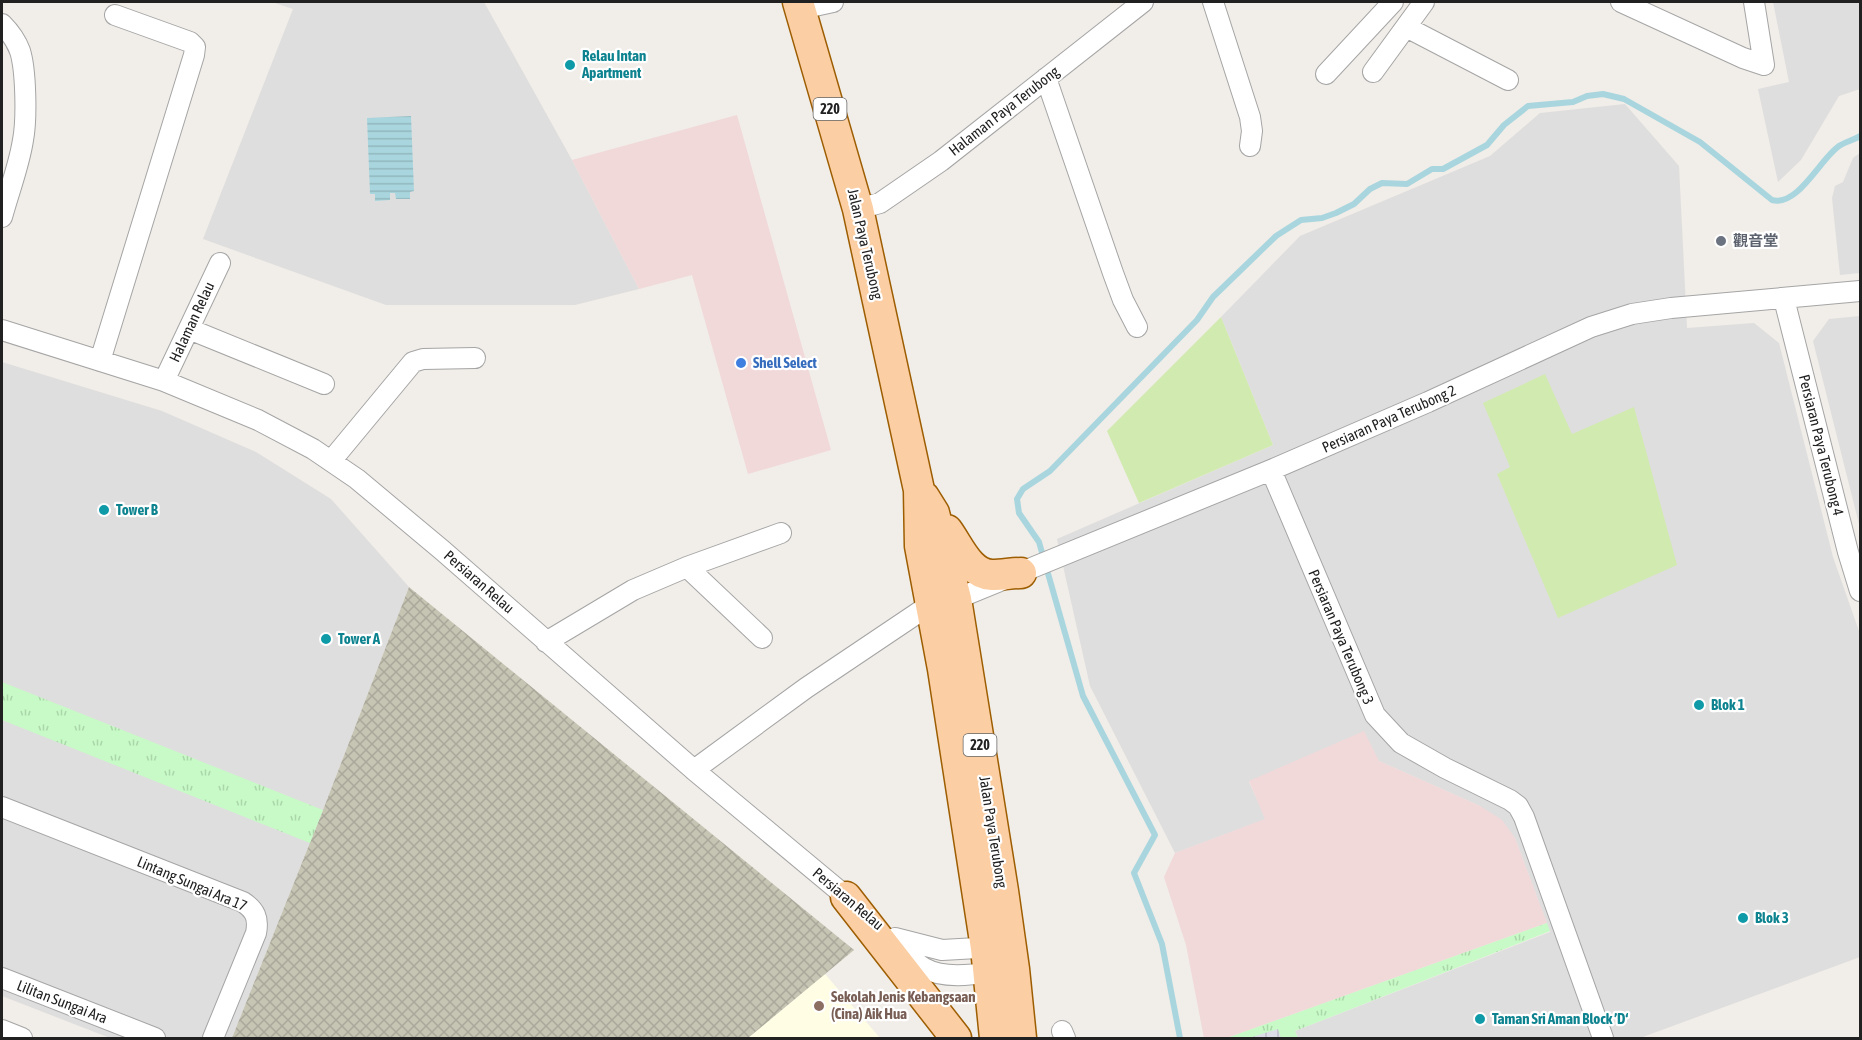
<svg xmlns="http://www.w3.org/2000/svg" width="1862" height="1040" viewBox="0 0 1862 1040" font-family="'Asap Condensed','Noto Sans SC',sans-serif">
	<style>
		.residential { fill: #dfdede }
		.commercial { fill: #f1d8d9 }
		.education { fill: #fffde3 }
		.construction { fill: url(#construction-cross-hatch) }
		.grass { fill: #d1eaaf }
		.park { fill: url(#park-tufts) }
		.plaza { fill: url(#plaza-grid) }
		.water { fill: url(#water-rules) }
		.lines { fill: none; stroke-linecap: round; stroke-linejoin: round }
		.stream { stroke: #a9d6de; stroke-width: 6 }
		.street-casing { stroke: #a5a5a5; stroke-width: 22 }
		.primary-casing { stroke: #9d5d01; stroke-width: 33 }
		.street { stroke: #fff; stroke-width: 20 }
		.primary { stroke: #fbcea3; stroke-width: 30 }
		.culture-dot { fill: #0f9aa8; stroke: #fff; stroke-width: 2 }
		.worship-dot { fill: #6b7280; stroke: #fff; stroke-width: 2 }
		.shop-dot { fill: #3f7fe0; stroke: #fff; stroke-width: 2 }
		.education-dot { fill: #8d6e63; stroke: #fff; stroke-width: 2 }
		.labels { text-anchor: middle; stroke-width: 4.5; stroke-linejoin: round; paint-order: stroke }
		.shield { fill: #fff; stroke: #646464; stroke-width: 1.5 }
		.shield-label { font-size: 14px; font-weight: bold; fill: #212121 }
		.culture-label { font-size: 15px; font-weight: bold; fill: #0d838f; stroke: #fff; text-anchor: start }
		.street-label { font-size: 15px; fill: #212121; stroke: #fff }
		.worship-label { font-size: 15px; font-weight: bold; fill: #5b616d; stroke: #fff; text-anchor: start }
		.shop-label { font-size: 15px; font-weight: bold; fill: #366cbe; stroke: #fff; text-anchor: start }
		.education-label { font-size: 15px; font-weight: bold; fill: #785e54; stroke: #fff; text-anchor: start }
	</style>
	<defs>
		<pattern id="construction-cross-hatch" width="8" height="8" patternUnits="userSpaceOnUse" patternTransform="scale(1.5)"><rect width="8" height="8" fill="#c6c4b3"/><path d="M0 0l8 8M0 8l8-8" fill="none" stroke="#aaa89a"/></pattern>
		<pattern id="park-tufts" width="24" height="20" patternUnits="userSpaceOnUse" patternTransform="scale(1.5)"><rect width="24" height="20" fill="#c7fac6"/><path d="M3 7l-1-3M5 7V3M7 7l1-3M15 17l-1-3M17 17v-4M19 17l1-3" fill="none" stroke="#abd6aa"/></pattern>
		<pattern id="plaza-grid" width="8" height="8" patternUnits="userSpaceOnUse" patternTransform="scale(1.5)"><rect width="8" height="8" fill="#dcdde7"/><path d="M0 4h8M4 0v8" fill="none" stroke="#bcbdc6"/></pattern>
		<pattern id="water-rules" width="6" height="5" patternUnits="userSpaceOnUse" patternTransform="scale(1.5)"><rect width="6" height="5" fill="#a9d6de"/><path d="M0 2.5h6" fill="none" stroke="#91b7be"/></pattern>
	</defs>
	<rect width="100%" height="100%" fill="#f1ede8"/>
	<!-- residential -->
	<path class="residential" d="M 272,2 L 484,2 L 572,160 L 639,289 L 575,305 L 386,305 L 203,239 L 293,9 Z
		M 1773,2 L 1860,2 L 1860,89 L 1839,96 L 1801,160 L 1778,182 L 1758,89 L 1789,82 Z
		M 1625,104 L 1679,166 L 1687,328 L 1754,323 L 1779,343 L 1833,557 L 1860,634 L 1860,957 L 1640,1038 L 1298,1038 L 1295,1031 L 1550,932 L 1515,838 L 1480,806 L 1379,761 L 1249,782 L 1266,819 L 1175,853 L 1090,686 L 1057,539 L 1273,445 L 1221,317 L 1300,236 L 1490,156 L 1540,113 Z
		M 1860,153 L 1860,273 L 1840,275 L 1832,198 L 1835,186 L 1843,182 L 1853,158 Z
		M 1860,316 L 1860,528 L 1813,341 L 1829,319 Z
		M 2,362 L 162,411 L 256,452 L 331,499 L 409,587 L 323,810 L 232,1038 L 110,1038 L 2,996 Z"/>
	<!-- commercial -->
	<path class="commercial" d="M 737,115 L 831,450 L 748,474 L 692,275 L 639,289 L 572,160 Z
		M 1364,731 L 1379,761 L 1480,806 L 1502,820 L 1515,838 L 1547,923 L 1227,1038 L 1204,1038 L 1186,945 L 1164,877 L 1175,853 L 1265,819 L 1249,781 Z"/>
	<!-- education -->
	<path class="education" d="M 825,974 L 880,1038 L 748,1038 Z"/>
	<!-- construction -->
	<path class="construction" d="M 409,587 L 854,950 L 748,1038 L 232,1038 L 323,810 Z"/>
	<!-- grass -->
	<path class="grass" d="M 1221,317 L 1273,445 L 1139,503 L 1107,431 Z
		M 1545,374 L 1572,434 L 1634,407 L 1677,565 L 1558,618 L 1497,474 L 1510,467 L 1483,403 Z"/>
	<!-- park -->
	<path class="park" d="M 2,682 L 323,810 L 310,843 L 2,720 Z
		M 1547,923 L 1550,931 L 1295,1031 L 1298,1038 L 1227,1038 Z"/>
	<!-- plaza -->
	<path class="plaza" d="M 1278,1029 L 1281,1038 L 1249,1038 Z"/>
	<!-- water -->
	<path class="water" d="M 411,116 L 414,191 L 410,192 L 410,199 L 396,199 L 395,193 L 390,193 L 390,200 L 375,201 L 375,194 L 370,194 L 367,118 Z"/>
	<g class="lines">
		<!-- stream -->
		<path class="stream" d="M 1180,1038 L 1162,944 L 1134,873 L 1155,835 L 1083,696 L 1039,542 L 1019,513 L 1017,499 L 1023,489 L 1050,471 L 1197,320 L 1213,297 L 1276,236 L 1301,220 L 1322,218 L 1336,213 L 1354,204 L 1370,189 L 1382,183 L 1407,184 L 1432,169 L 1443,169 L 1487,145 L 1504,125 L 1528,106 L 1573,102 L 1587,96 L 1603,94 L 1624,99 L 1700,142 L 1772,200 C 1798,207 1820,159 1839,146 C 1845,142 1854,140 1860,136"/>
		<!-- street casing -->
		<g class="street-casing">
			<path id="street" d="M 1213,2 L 1250,117 L 1252,131 L 1250,146
				M 1621,2 L 1743,58 L 1764,65 L 1754,2
				M 801,9 L 833,2
				M 2,24 C 10,32 16,40 20,51 C 26,70 27,119 23,140 C 19,166 9,191 2,217
				M 1406,27 L 1508,80
				M 1373,72 L 1424,2
				M 1326,74 L 1393,2
				M 1046,78 L 1113,273 L 1123,300 L 1137,327
				M 858,209 L 880,203 L 941,161 L 1143,2
				M 1784,299 L 1848,552 L 1860,591
				M 189,329 L 324,384
				M 2,330 L 164,381 L 258,420 L 313,449 L 357,479 L 442,550 L 694,770 L 855,904
				M 100,361 L 194,55 L 195,47 L 190,42 L 115,15
				M 164,381 L 220,263
				M 331,461 L 413,362 L 423,359 L 475,358
				M 1271,470 L 1375,715 L 1401,743 L 1445,768 L 1510,800 L 1518,806 L 1524,817 L 1603,1038
				M 687,567 L 762,638
				M 546,642 L 633,590 L 687,567 L 781,533
				M 694,770 L 806,688 L 931,604 L 956,599 L 1271,470 L 1428,402 L 1591,327 L 1632,314 L 1671,308 L 1860,291
				M 2,807 L 243,902 C 255,910 259,918 256,933 L 213,1038
				M 895,938 L 942,950 L 995,947
				M 898,941 C 906,951 913,962 924,968 C 945,980 977,974 999,971
				M 2,978 L 155,1038
				M 2,1030 L 22,1038
				M 1062,1031 L 1065,1038"/>
		</g>
		<!-- primary casing -->
		<g class="primary-casing">
			<path id="primary" d="M 798,2 L 858,209 L 919,490 L 920,546 L 943,669 L 986,948 L 995,1038
				M 924,497 L 934,513 L 956,599 L 1003,891 L 1014,969 L 1021,1038
				M 947,530 C 959,546 969,574 992,575 C 1002,575 1012,573 1021,573
				M 846,897 L 956,1038"/>
		</g>
		<!-- street -->
		<use href="#street" class="street"/>
		<!-- primary -->
		<use href="#primary" class="primary"/>
	</g>
	<!-- markers -->
	<g class="culture-dot">
		<circle cx="570" cy="65" r="6"/>
		<circle cx="104" cy="510" r="6"/>
		<circle cx="326" cy="639" r="6"/>
		<circle cx="1699" cy="705" r="6"/>
		<circle cx="1743" cy="918" r="6"/>
		<circle cx="1480" cy="1019" r="6"/>
	</g>
	<circle class="worship-dot" cx="1721" cy="241" r="6"/>
	<circle class="shop-dot" cx="741" cy="363" r="6"/>
	<circle class="education-dot" cx="819" cy="1006" r="6"/>
	<g class="labels">
		<!-- shield labels -->
		<g class="shield">
			<rect x="813.5" y="98" width="33" height="22" rx="4.5"/>
			<rect x="963.5" y="734" width="33" height="22" rx="4.5"/>
		</g>
		<g class="shield-label">
			<text x="830" y="114">220</text>
			<text x="980" y="750">220</text>
		</g>
		<!-- culture labels -->
		<g class="culture-label">
			<text x="582" y="61">Relau Intan<tspan x="582" dy="17">Apartment</tspan></text>
			<text x="116" y="515">Tower B</text>
			<text x="338" y="644">Tower A</text>
			<text x="1711" y="710">Blok 1</text>
			<text x="1755" y="923">Blok 3</text>
			<text x="1492" y="1024">Taman Sri Aman Block ’D‘</text>
		</g>
		<!-- street labels -->
		<g class="street-label">
			<text transform="translate(1004 111) rotate(-38)" y="5">Halaman Paya Terubong</text>
			<text transform="translate(865 244) rotate(77)" y="5">Jalan Paya Terubong</text>
			<text transform="translate(192 322) rotate(-65)" y="5">Halaman Relau</text>
			<text transform="translate(1389 419) rotate(-24)" y="5">Persiaran Paya Terubong 2</text>
			<text transform="translate(1821 445) rotate(76)" y="5">Persiaran Paya Terubong 4</text>
			<text transform="translate(479 582) rotate(41)" y="5">Persiaran Relau</text>
			<text transform="translate(1341 637) rotate(67)" y="5">Persiaran Paya Terubong 3</text>
			<text transform="translate(993 832) rotate(81)" y="5">Jalan Paya Terubong</text>
			<text transform="translate(192 884) rotate(23)" y="5">Lintang Sungai Ara 17</text>
			<text transform="translate(848 899) rotate(40)" y="5">Persiaran Relau</text>
			<text transform="translate(62 1002) rotate(21)" y="5">Lilitan Sungai Ara</text>
		</g>
		<!-- worship labels -->
		<g class="worship-label">
			<text x="1733" y="246">觀音堂</text>
		</g>
		<!-- shop labels -->
		<g class="shop-label">
			<text x="753" y="368">Shell Select</text>
		</g>
		<!-- education labels -->
		<g class="education-label">
			<text x="831" y="1002">Sekolah Jenis Kebangsaan<tspan x="831" dy="17">(Cina) Aik Hua</tspan></text>
		</g>
	</g>
	<!-- border -->
	<rect width="1862" height="1040" fill="none" stroke="#212121" stroke-width="6"/>
</svg>
